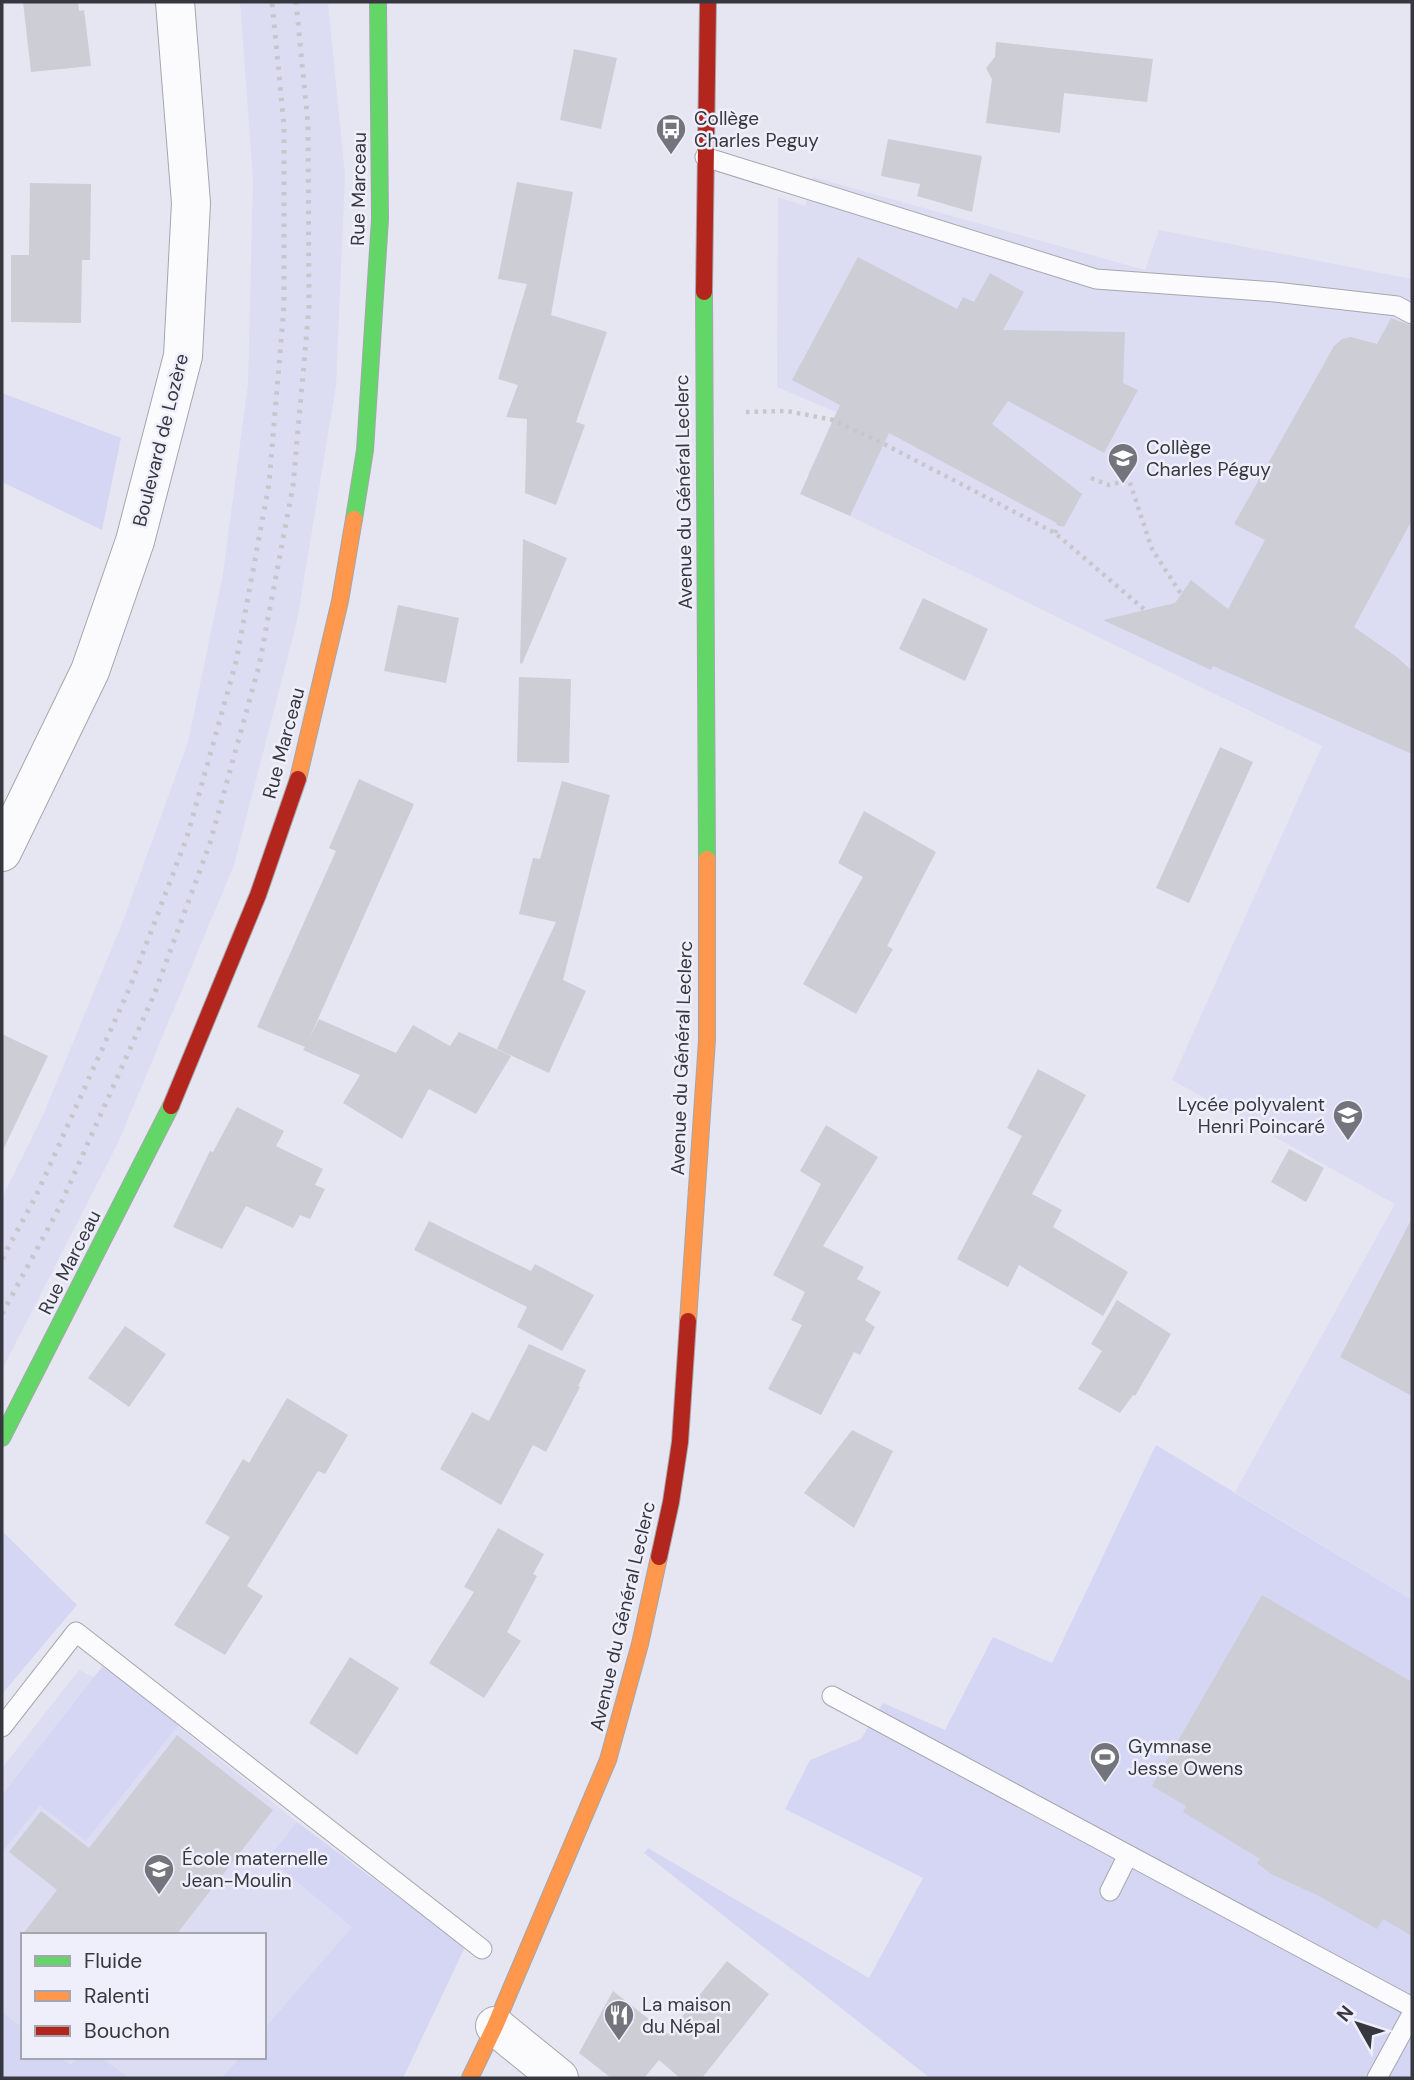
<svg xmlns="http://www.w3.org/2000/svg" width="1414" height="2080" viewBox="0 0 1414 2080" font-family="'DM Sans',sans-serif">
	<style>
		.built { fill: #dcddf2; fill-rule: evenodd }
		.green { fill: #d5d6f4 }
		.building { fill: #cdcdd6 }
		.lines { fill: none; stroke-linecap: round; stroke-linejoin: round }
		.lane-casing { stroke: #a5a6ae; stroke-width: 21 }
		.street-casing { stroke: #a5a6ae; stroke-width: 40 }
		.fast-casing { stroke: #a5a6ae; stroke-width: 18 }
		.slow-casing { stroke: #a5a6ae; stroke-width: 18 }
		.jam-casing { stroke: #a5a6ae; stroke-width: 18 }
		.path { stroke: #c7c7cb; stroke-width: 4.5; stroke-dasharray: 3.5 5; stroke-linecap: butt }
		.lane { stroke: #fbfbfd; stroke-width: 19 }
		.street { stroke: #fbfbfd; stroke-width: 38 }
		.fast { stroke: #63d668; stroke-width: 16 }
		.slow { stroke: #ff974d; stroke-width: 16 }
		.jam { stroke: #b3261e; stroke-width: 16 }
		.rail { stroke: #c7c7cb; stroke-width: 5; stroke-dasharray: 3.5 7; stroke-linecap: butt }
		.labels { text-anchor: middle; stroke-width: 5; stroke-linejoin: round; paint-order: stroke }
		.poi-label { font-size: 19px; fill: #37373f; stroke: #efeffc; text-anchor: start }
		.street-label { font-size: 19px; fill: #37373f; stroke: #efeffc }
	</style>
	<rect width="100%" height="100%" fill="#e5e6f1"/>
	<!-- built -->
	<path class="built" d="M 240,2 L 328,2 L 345,176 L 336,386 L 297,621 L 234,865 L 118,1143 L 2,1370 L 2,1198 L 44,1113 L 123,921 L 188,742 L 223,574 L 248,384 L 253,179 Z
		M 813,177 L 1145,270 L 1159,230 L 1412,279 L 1412,1600 L 1235,1492 L 1395,1204 L 1172,1080 L 1322,746 L 850,516 L 859,496 L 808,474 L 836,412 L 777,387 L 778,197 L 805,206 Z
		M 79,1670 L 153,1706 L 297,1822 L 268,1858 L 371,1941 L 271,2078 L 2,2078 L 2,1768 ZM 23,1935 L 264,1935 L 264,2057 L 23,2057 Z"/>
	<!-- green -->
	<path class="green" d="M 2,393 L 121,438 L 102,530 L 2,482 Z
		M 1156,1445 L 1412,1600 L 1412,2078 L 930,2078 L 644,1853 L 648,1848 L 869,1978 L 923,1878 L 785,1809 L 810,1760 L 861,1739 L 883,1703 L 945,1730 L 993,1637 L 1052,1663 Z
		M 2,1531 L 77,1605 L 2,1694 Z
		M 105,1663 L 181,1722 L 86,1841 L 40,1805 L 4,1850 L 2,1848 L 2,1795 Z
		M 297,1822 L 465,1947 L 403,2078 L 222,2078 L 240,2057 L 264,2057 L 264,2029 L 352,1927 L 268,1858 Z
		M 2,2012 L 23,2028 L 23,2057 L 60,2057 L 71,2065 L 77,2057 L 100,2057 L 129,2078 L 2,2078 Z"/>
	<!-- building -->
	<path class="building" d="M 23,2 L 78,2 L 79,11 L 84,10 L 91,66 L 31,72 Z
		M 996,42 L 1153,59 L 1147,102 L 1064,93 L 1060,133 L 986,123 L 992,79 L 986,68 L 995,57 Z
		M 574,49 L 617,58 L 601,129 L 560,120 Z
		M 888,139 L 982,156 L 972,212 L 917,196 L 920,184 L 881,176 Z
		M 517,182 L 573,192 L 551,315 L 607,332 L 576,422 L 585,425 L 556,505 L 525,493 L 527,419 L 506,417 L 518,385 L 498,379 L 527,284 L 498,279 Z
		M 30,183 L 91,184 L 90,260 L 82,260 L 81,323 L 11,322 L 11,255 L 29,255 Z
		M 858,257 L 957,309 L 963,297 L 974,302 L 990,273 L 1024,292 L 1003,330 L 1125,332 L 1123,383 L 1138,390 L 1104,453 L 1008,401 L 992,424 L 1082,494 L 1064,527 L 889,433 L 850,516 L 800,494 L 840,405 L 792,380 Z
		M 1391,318 L 1412,326 L 1412,520 L 1354,627 L 1398,658 L 1412,671 L 1412,754 L 1213,666 L 1211,670 L 1103,620 L 1175,603 L 1191,580 L 1228,609 L 1265,540 L 1234,524 L 1334,346 L 1342,339 L 1351,337 L 1377,344 Z
		M 523,539 L 567,558 L 522,664 L 520,663 Z
		M 923,598 L 988,629 L 965,681 L 899,649 Z
		M 398,605 L 459,618 L 446,683 L 384,671 Z
		M 519,677 L 571,679 L 569,763 L 517,762 Z
		M 1220,747 L 1253,762 L 1189,903 L 1156,888 Z
		M 359,779 L 414,804 L 309,1039 L 319,1019 L 396,1053 L 413,1025 L 450,1046 L 459,1032 L 511,1056 L 476,1114 L 429,1089 L 402,1139 L 343,1103 L 360,1075 L 303,1050 L 305,1047 L 257,1027 L 336,851 L 329,848 Z
		M 562,781 L 610,795 L 563,980 L 586,991 L 549,1073 L 497,1049 L 556,922 L 519,914 L 533,858 L 540,859 Z
		M 864,811 L 936,852 L 887,946 L 893,949 L 856,1014 L 803,984 L 863,877 L 838,863 Z
		M 2,1034 L 48,1056 L 2,1152 Z
		M 1038,1069 L 1086,1095 L 1032,1194 L 1062,1210 L 1053,1227 L 1128,1272 L 1103,1316 L 1019,1265 L 1008,1287 L 957,1259 L 1022,1136 L 1007,1128 Z
		M 237,1107 L 284,1131 L 276,1146 L 323,1169 L 315,1185 L 325,1189 L 310,1219 L 300,1215 L 293,1228 L 246,1206 L 222,1249 L 173,1227 L 210,1151 L 213,1152 Z
		M 826,1125 L 878,1157 L 823,1246 L 864,1267 L 857,1279 L 881,1292 L 865,1320 L 875,1327 L 860,1355 L 854,1352 L 821,1415 L 768,1389 L 802,1325 L 791,1320 L 805,1292 L 773,1275 L 821,1184 L 800,1171 Z
		M 1289,1149 L 1324,1168 L 1306,1202 L 1271,1182 Z
		M 1412,1218 L 1412,1396 L 1340,1357 Z
		M 429,1221 L 531,1271 L 535,1264 L 594,1295 L 562,1351 L 517,1327 L 527,1307 L 414,1250 Z
		M 1117,1300 L 1171,1334 L 1135,1396 L 1133,1395 L 1120,1413 L 1078,1389 L 1102,1351 L 1091,1344 Z
		M 125,1326 L 166,1354 L 129,1407 L 88,1378 Z
		M 529,1344 L 586,1370 L 578,1386 L 580,1387 L 546,1452 L 533,1445 L 501,1505 L 440,1469 L 472,1412 L 489,1421 Z
		M 287,1398 L 348,1435 L 325,1474 L 318,1471 L 247,1586 L 263,1596 L 225,1655 L 174,1625 L 230,1537 L 205,1523 L 243,1459 L 249,1463 Z
		M 852,1430 L 893,1451 L 854,1528 L 804,1493 Z
		M 498,1528 L 544,1554 L 533,1574 L 537,1576 L 507,1632 L 521,1641 L 484,1698 L 429,1663 L 474,1592 L 464,1587 Z
		M 1262,1595 L 1412,1682 L 1412,1936 L 1383,1919 L 1377,1929 L 1319,1896 L 1271,1874 L 1257,1863 L 1260,1859 L 1183,1812 L 1186,1806 L 1152,1786 Z
		M 350,1657 L 399,1688 L 357,1755 L 309,1723 Z
		M 177,1735 L 273,1810 L 176,1935 L 22,1935 L 57,1890 L 9,1852 L 41,1811 L 89,1848 Z
		M 727,1961 L 769,1994 L 702,2078 L 680,2078 L 659,2060 L 644,2078 L 611,2078 L 579,2053 L 613,1991 L 668,2034 Z"/>
	<g class="lines">
		<!-- lane casing -->
		<g class="lane-casing">
			<path id="lane" d="M 705,157 L 1096,279 L 1275,292 L 1397,306 L 1412,314
				M 832,1696 L 1412,2007
				M 2,1727 L 76,1632 L 482,1949
				M 1110,1891 L 1128,1855
				M 1377,2078 L 1412,2014"/>
		</g>
		<!-- street casing -->
		<g class="street-casing">
			<path id="street" d="M 2,852 L 90,671 L 135,541 L 183,356 L 191,203 L 175,2
				M 495,2026 L 559,2078"/>
		</g>
		<!-- fast casing -->
		<g class="fast-casing">
			<path id="fast" d="M 704,292 L 707,859
				M 354,519 L 365,450 L 380,219 L 378,2
				M 2,1438 L 171,1106"/>
		</g>
		<!-- slow casing -->
		<g class="slow-casing">
			<path id="slow" d="M 298,779 L 340,601 L 354,519
				M 688,1321 L 707,1040 L 707,859
				M 470,2078 L 495,2026 L 608,1760 L 640,1644 L 659,1557"/>
		</g>
		<!-- jam casing -->
		<g class="jam-casing">
			<path id="jam" d="M 704,292 L 708,2
				M 171,1106 L 258,895 L 298,779
				M 659,1557 L 671,1502 L 680,1442 L 688,1321"/>
		</g>
		<!-- path -->
		<path class="path" d="M 746,412 L 787,411 L 833,420 L 884,444 L 1055,533 L 1145,610
			M 1091,478 L 1109,485 L 1129,480 L 1152,549 L 1181,594
			M 1055,533 L 1059,524"/>
		<!-- lane -->
		<use href="#lane" class="lane"/>
		<!-- street -->
		<use href="#street" class="street"/>
		<!-- fast -->
		<use href="#fast" class="fast"/>
		<!-- slow -->
		<use href="#slow" class="slow"/>
		<!-- jam -->
		<use href="#jam" class="jam"/>
		<!-- rail -->
		<path class="rail" d="M 2,1259 L 36,1196 L 130,987 L 187,837 L 236,662 L 269,484 L 284,306 L 284,126 L 272,2
			M 2,1314 L 59,1208 L 154,995 L 210,843 L 259,666 L 293,486 L 309,307 L 308,124 L 296,2"/>
	</g>
	<!-- icons -->
	<defs>
		<g id="bus-pin" transform="scale(1.575)"><path d="M0 17L-7.5 6A9.5 9.5 0 1 1 7.5 6Z" fill="#74747d" stroke="#efeffc"/><path d="M-5-6H5V4H4V6H2V4H-2V6H-4V4H-5ZM-3.5-4V0h7V-4ZM-3.5 1.2v1.5H-2V1.2ZM2 1.2v1.5H3.5V1.2Z" fill="#fff"/></g>
		<g id="school-pin" transform="scale(1.575)"><path d="M0 17L-7.5 6A9.5 9.5 0 1 1 7.5 6Z" fill="#74747d" stroke="#efeffc"/><path d="M0-5L7-2L0 1L-7-2ZM-4 1L0 2.5L4 1V4Q0 6-4 4Z" fill="#fff"/></g>
		<g id="stadium-pin" transform="scale(1.575)"><path d="M0 17L-7.5 6A9.5 9.5 0 1 1 7.5 6Z" fill="#74747d" stroke="#efeffc"/><path d="M0-5a6.5 5 0 1 0 0 10a6.5 5 0 1 0 0-10ZM-3.5-1.8h7v3.6h-7Z" fill="#fff"/></g>
		<g id="restaurant-pin" transform="scale(1.575)"><path d="M0 17L-7.5 6A9.5 9.5 0 1 1 7.5 6Z" fill="#74747d" stroke="#efeffc"/><path d="M-5-6h1v4h1v-4h1v4h1v-4h1v5L-1.5 .5V6h-2V.5L-5-1ZM5-6V6H3V1.5H1.5Q1.5-4 5-6Z" fill="#fff"/></g>
	</defs>
	<g fill-rule="evenodd">
		<use href="#bus-pin" x="671" y="129"/>
		<use href="#school-pin" x="1123" y="458"/>
		<use href="#school-pin" x="1348" y="1115"/>
		<use href="#stadium-pin" x="1105" y="1757"/>
		<use href="#school-pin" x="159" y="1869"/>
		<use href="#restaurant-pin" x="619" y="2015"/>
	</g>
	<g class="labels">
		<!-- poi labels -->
		<g class="poi-label">
			<text x="694" y="125">Collège<tspan x="694" dy="22">Charles Peguy</tspan></text>
			<text x="1146" y="454">Collège<tspan x="1146" dy="22">Charles Péguy</tspan></text>
			<text x="1325" y="1111" text-anchor="end">Lycée polyvalent<tspan x="1325" dy="22">Henri Poincaré</tspan></text>
			<text x="1128" y="1753">Gymnase<tspan x="1128" dy="22">Jesse Owens</tspan></text>
			<text x="182" y="1865">École maternelle<tspan x="182" dy="22">Jean-Moulin</tspan></text>
			<text x="642" y="2011">La maison<tspan x="642" dy="22">du Népal</tspan></text>
		</g>
		<!-- street labels -->
		<g class="street-label">
			<text transform="translate(358 189) rotate(-89)" y="7">Rue Marceau</text>
			<text transform="translate(160 440) rotate(-76)" y="7">Boulevard de Lozère</text>
			<text transform="translate(683 492) rotate(-91)" y="7">Avenue du Général Leclerc</text>
			<text transform="translate(283 743) rotate(-75)" y="7">Rue Marceau</text>
			<text transform="translate(681 1058) rotate(-88)" y="7">Avenue du Général Leclerc</text>
			<text transform="translate(69 1262) rotate(-63)" y="7">Rue Marceau</text>
			<text transform="translate(622 1616) rotate(-77)" y="7">Avenue du Général Leclerc</text>
		</g>
	</g>
	<!-- border -->
	<rect width="1414" height="2080" fill="none" stroke="#37373f" stroke-width="7"/>
	<!-- legend -->
	<rect x="21" y="1933" width="245" height="126" fill="#efeffc" stroke="#a5a5b0" stroke-width="2"/>
	<rect x="35" y="1956" width="35" height="10" fill="#63d668" stroke="#a5a5b0" stroke-width="2"/>
	<text x="84" y="1968" font-size="21" fill="#37373f">Fluide</text>
	<rect x="35" y="1991" width="35" height="10" fill="#ff974d" stroke="#a5a5b0" stroke-width="2"/>
	<text x="84" y="2003" font-size="21" fill="#37373f">Ralenti</text>
	<rect x="35" y="2026" width="35" height="10" fill="#b3261e" stroke="#a5a5b0" stroke-width="2"/>
	<text x="84" y="2038" font-size="21" fill="#37373f">Bouchon</text>
	<!-- north arrow -->
	<g transform="translate(1358 2024) rotate(309)" stroke="#efeffc" stroke-width="5" paint-order="stroke">
	<path d="M0-5L12 26L0 18L-12 26Z" fill="#37373f"/>
	<text y="-10" font-size="19" font-weight="bold" text-anchor="middle" fill="#37373f">N</text>
	</g>
</svg>
